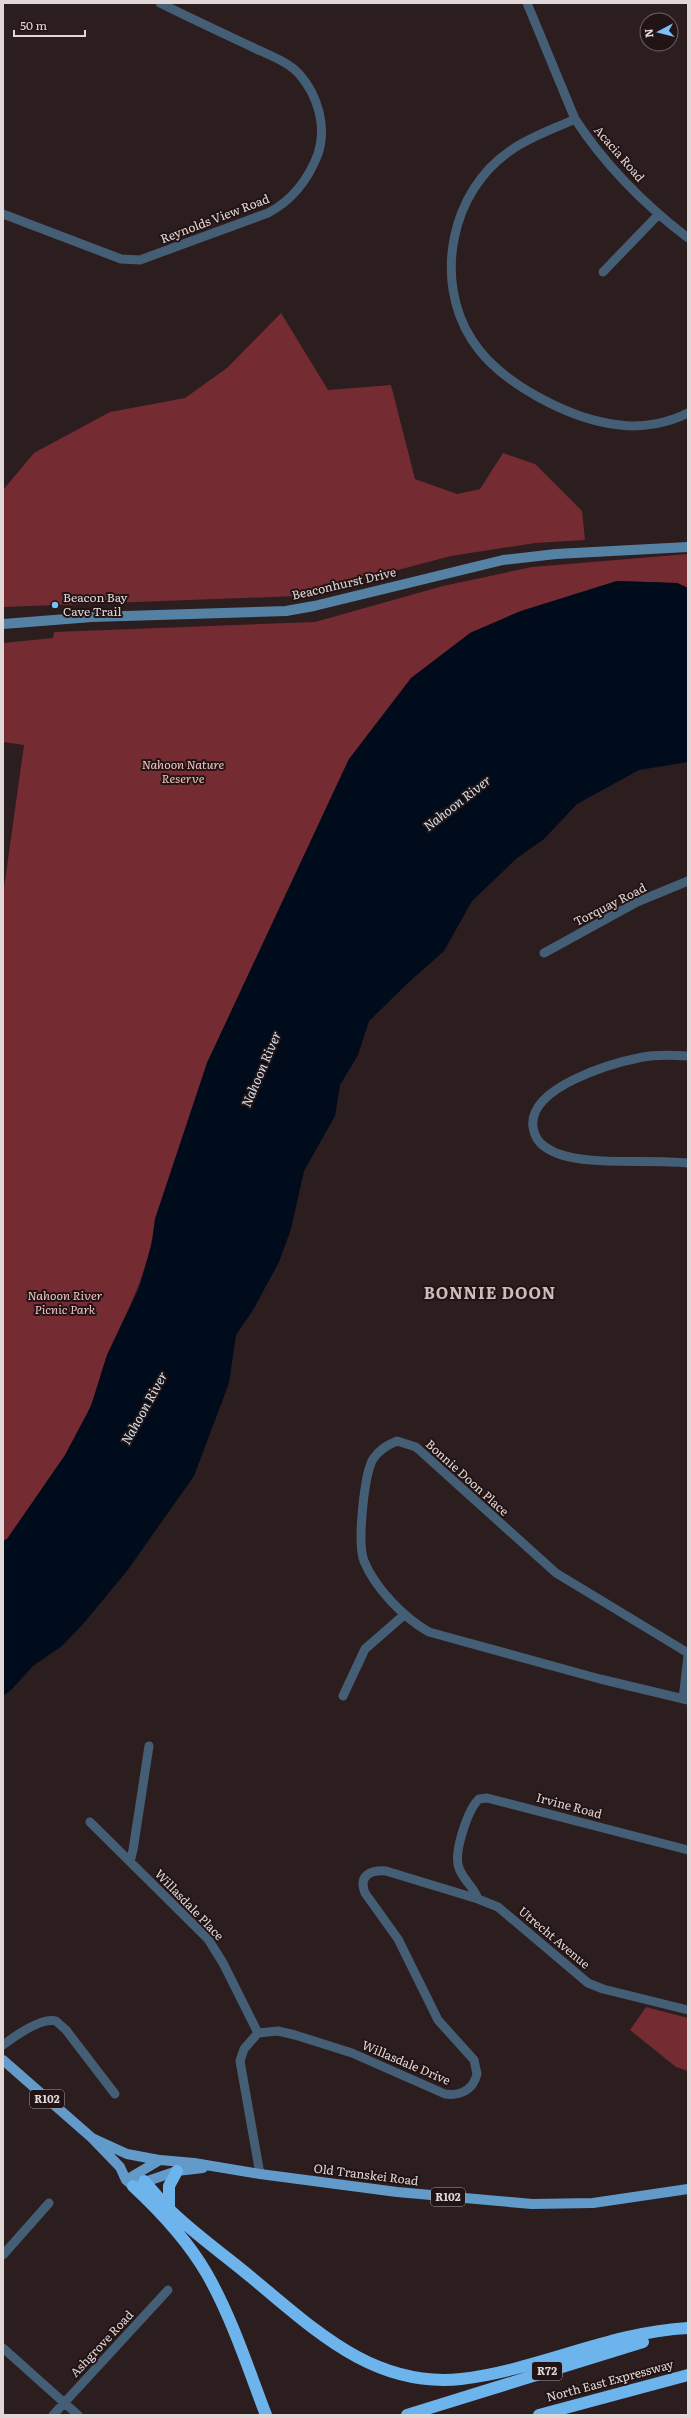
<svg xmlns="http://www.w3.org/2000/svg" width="691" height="2418" viewBox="0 0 691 2418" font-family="Literata,serif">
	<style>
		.green { fill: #752b32 }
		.water { fill: #000b1b }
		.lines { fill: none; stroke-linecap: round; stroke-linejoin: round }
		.street { stroke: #445f75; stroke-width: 9 }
		.secondary { stroke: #5581a5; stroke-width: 10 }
		.primary { stroke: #629bca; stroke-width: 10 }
		.highway { stroke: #6db3ec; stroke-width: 12 }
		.poi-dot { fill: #79bff8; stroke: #221414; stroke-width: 1.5 }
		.labels { text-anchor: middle; stroke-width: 4; stroke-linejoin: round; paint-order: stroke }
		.shield { fill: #221414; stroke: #a89c9c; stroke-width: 1 }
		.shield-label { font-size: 11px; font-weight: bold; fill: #e2d7d7 }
		.street-label { font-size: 12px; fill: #e2d7d7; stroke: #221414 }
		.poi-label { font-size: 12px; fill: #e2d7d7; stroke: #221414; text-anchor: start }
		.park-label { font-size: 12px; font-style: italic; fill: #f1c0c1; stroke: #221414 }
		.water-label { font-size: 13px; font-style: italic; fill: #cfe0ef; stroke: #221414 }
		.district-label { font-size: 16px; font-weight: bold; letter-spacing: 1px; fill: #cfbbbb; stroke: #221414 }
	</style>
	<rect width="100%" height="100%" fill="#2c1d1e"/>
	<!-- green -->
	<path class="green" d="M 281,313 L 328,390 L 391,385 L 415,479 L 457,494 L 480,489 L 503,453 L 535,464 L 582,511 L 585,540 L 535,543 L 451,556 L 299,596 L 3,607 L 3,490 L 34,453 L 110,412 L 185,398 L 227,368 Z
		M 688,554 L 688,588 L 677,583 L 617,581 L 521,611 L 470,633 L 349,759 L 207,1063 L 155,1219 C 149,1272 130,1305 108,1353 C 101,1370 98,1388 91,1405 C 72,1454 37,1497 7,1539 L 3,1541 L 3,895 L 24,745 L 3,742 L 3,643 L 53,638 L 54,632 L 315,622 L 443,586 L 532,567 Z
		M 646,2007 L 688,2018 L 688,2071 L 676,2067 L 630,2030 Z"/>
	<!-- water -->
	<path class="water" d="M 617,581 L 677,583 L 688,588 L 688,762 L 639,770 L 577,804 L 544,839 L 517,858 L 472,901 L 444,951 L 409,982 L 369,1021 L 358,1055 L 340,1085 L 335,1116 L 304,1171 L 291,1229 L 279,1262 L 253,1310 L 236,1335 L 229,1383 L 194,1476 L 127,1571 L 83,1624 L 62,1646 L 33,1666 L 11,1690 L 3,1696 L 3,1541 L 7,1539 L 65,1455 L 91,1406 L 107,1355 L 139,1288 L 152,1243 L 155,1219 L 207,1063 L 349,759 L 411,678 L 470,633 L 521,611 Z"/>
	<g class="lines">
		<!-- street -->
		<path class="street" d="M 527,3 L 575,119 C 605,165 645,205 688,238
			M 575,119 C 554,129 529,137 510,151 C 451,191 433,280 472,340 C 499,383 571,420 620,425 C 643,428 668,423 688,413
			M 3,214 L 121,259 L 140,260 L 268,213 C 293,200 308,180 318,154 C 327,127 318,96 300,75 C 288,61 266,54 250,46 C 220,32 190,18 160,3
			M 603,272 L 658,215
			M 544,953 L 637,902 L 688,881
			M 688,1056 C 673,1055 658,1054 643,1057 C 612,1063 528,1087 533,1127 C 535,1141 543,1147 556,1153 C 588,1166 650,1159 688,1163
			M 688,1653 L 556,1573 L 416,1447 L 397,1441 C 387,1445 379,1450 373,1459 C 364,1475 357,1544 364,1561 C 375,1588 404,1618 429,1632 L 600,1679 L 688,1700
			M 343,1696 L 365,1649 L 404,1615
			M 683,1699 L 688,1656
			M 90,1822 L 208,1939 L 223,1963 L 258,2033
			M 688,1850 L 487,1798 L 479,1799 C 468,1809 453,1853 459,1868 C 463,1880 474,1887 478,1899 L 498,1907 L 588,1983 L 603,1989 L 688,2010
			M 130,1862 L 133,1850 L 149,1746
			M 3,2045 C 15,2036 41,2017 56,2021 L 66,2030 L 115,2094
			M 260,2174 L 240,2061 L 244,2049 L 258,2033 L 278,2031 L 295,2035 L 352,2053 L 445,2094 C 461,2096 473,2090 477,2074 L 474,2060 L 438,2020 L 398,1939 L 365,1893 C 358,1875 371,1870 386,1871 L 478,1899
			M 3,2255 L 49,2203
			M 3,2348 L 78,2415
			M 53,2415 L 168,2290"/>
		<!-- secondary -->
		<path class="secondary" d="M 3,624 L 92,617 L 286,611 L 314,606 L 503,560 L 556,554 L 688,547"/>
		<!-- primary -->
		<path class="primary" d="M 3,2060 L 92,2138 L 120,2167 L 126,2180 L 133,2186 L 177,2171 L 203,2168
			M 92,2138 L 127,2154 L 159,2160
			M 126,2180 L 160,2160 L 194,2163 L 260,2174 L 397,2192 L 532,2204 L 593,2203 L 688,2189"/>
		<!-- highway -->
		<path class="highway" d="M 144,2181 C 152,2190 160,2200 169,2209 C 194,2234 225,2255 252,2278 C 314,2329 373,2388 461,2379 C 538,2370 610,2332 688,2328
			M 133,2186 C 161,2212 188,2241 207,2274 C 232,2318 248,2368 266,2415
			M 169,2210 L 169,2186 L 177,2171
			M 407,2415 L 643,2342
			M 539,2415 L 688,2375"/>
	</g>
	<!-- markers -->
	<circle class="poi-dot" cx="55" cy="605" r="4"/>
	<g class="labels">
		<!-- shield labels -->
		<g class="shield">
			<rect x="30" y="2090" width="34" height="18" rx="3"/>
			<rect x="431" y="2188" width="34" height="18" rx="3"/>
			<rect x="532" y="2362" width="30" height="18" rx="3"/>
		</g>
		<g class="shield-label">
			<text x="47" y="2103">R102</text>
			<text x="448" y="2201">R102</text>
			<text x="547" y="2375">R72</text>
		</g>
		<!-- street labels -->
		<g class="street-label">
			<text transform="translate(619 154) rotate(49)" y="4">Acacia Road</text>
			<text transform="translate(215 219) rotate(-21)" y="4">Reynolds View Road</text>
			<text transform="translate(344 584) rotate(-13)" y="4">Beaconhurst Drive</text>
			<text transform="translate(610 905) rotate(-27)" y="4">Torquay Road</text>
			<text transform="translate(467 1478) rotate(42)" y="4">Bonnie Doon Place</text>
			<text transform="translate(569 1806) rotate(15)" y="4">Irvine Road</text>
			<text transform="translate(189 1905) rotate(46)" y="4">Willasdale Place</text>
			<text transform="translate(554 1938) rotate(40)" y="4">Utrecht Avenue</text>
			<text transform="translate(406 2063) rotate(23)" y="4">Willasdale Drive</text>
			<text transform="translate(366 2175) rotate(7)" y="4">Old Transkei Road</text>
			<text transform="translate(102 2344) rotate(-47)" y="4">Ashgrove Road</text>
			<text transform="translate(610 2381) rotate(-15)" y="4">North East Expressway</text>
		</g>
		<!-- poi labels -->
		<g class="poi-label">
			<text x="63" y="602">Beacon Bay<tspan x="63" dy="14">Cave Trail</tspan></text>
		</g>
		<!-- park labels -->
		<g class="park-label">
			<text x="183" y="769">Nahoon Nature<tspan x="183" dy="14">Reserve</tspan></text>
			<text x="65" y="1300">Nahoon River<tspan x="65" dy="14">Picnic Park</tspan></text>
		</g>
		<!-- water labels -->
		<g class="water-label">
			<text transform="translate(457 803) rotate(-38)" y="5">Nahoon River</text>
			<text transform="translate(261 1069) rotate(-67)" y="5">Nahoon River</text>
			<text transform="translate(144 1408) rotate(-61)" y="5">Nahoon River</text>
		</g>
		<!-- district labels -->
		<g class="district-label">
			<text x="490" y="1299">BONNIE DOON</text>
		</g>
	</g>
	<!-- border -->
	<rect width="691" height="2418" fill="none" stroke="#e2d7d7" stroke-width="8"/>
	<!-- north arrow -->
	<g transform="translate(659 32) rotate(263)"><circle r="19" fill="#221414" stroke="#6f6262"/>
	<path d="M0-3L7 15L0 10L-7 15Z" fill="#79bff8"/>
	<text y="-6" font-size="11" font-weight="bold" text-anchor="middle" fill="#e2d7d7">N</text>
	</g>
	<!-- scale -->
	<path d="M14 30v6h71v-6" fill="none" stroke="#e2d7d7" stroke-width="2"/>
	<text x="20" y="30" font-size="12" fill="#e2d7d7" stroke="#221414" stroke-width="3" paint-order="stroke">50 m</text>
</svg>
